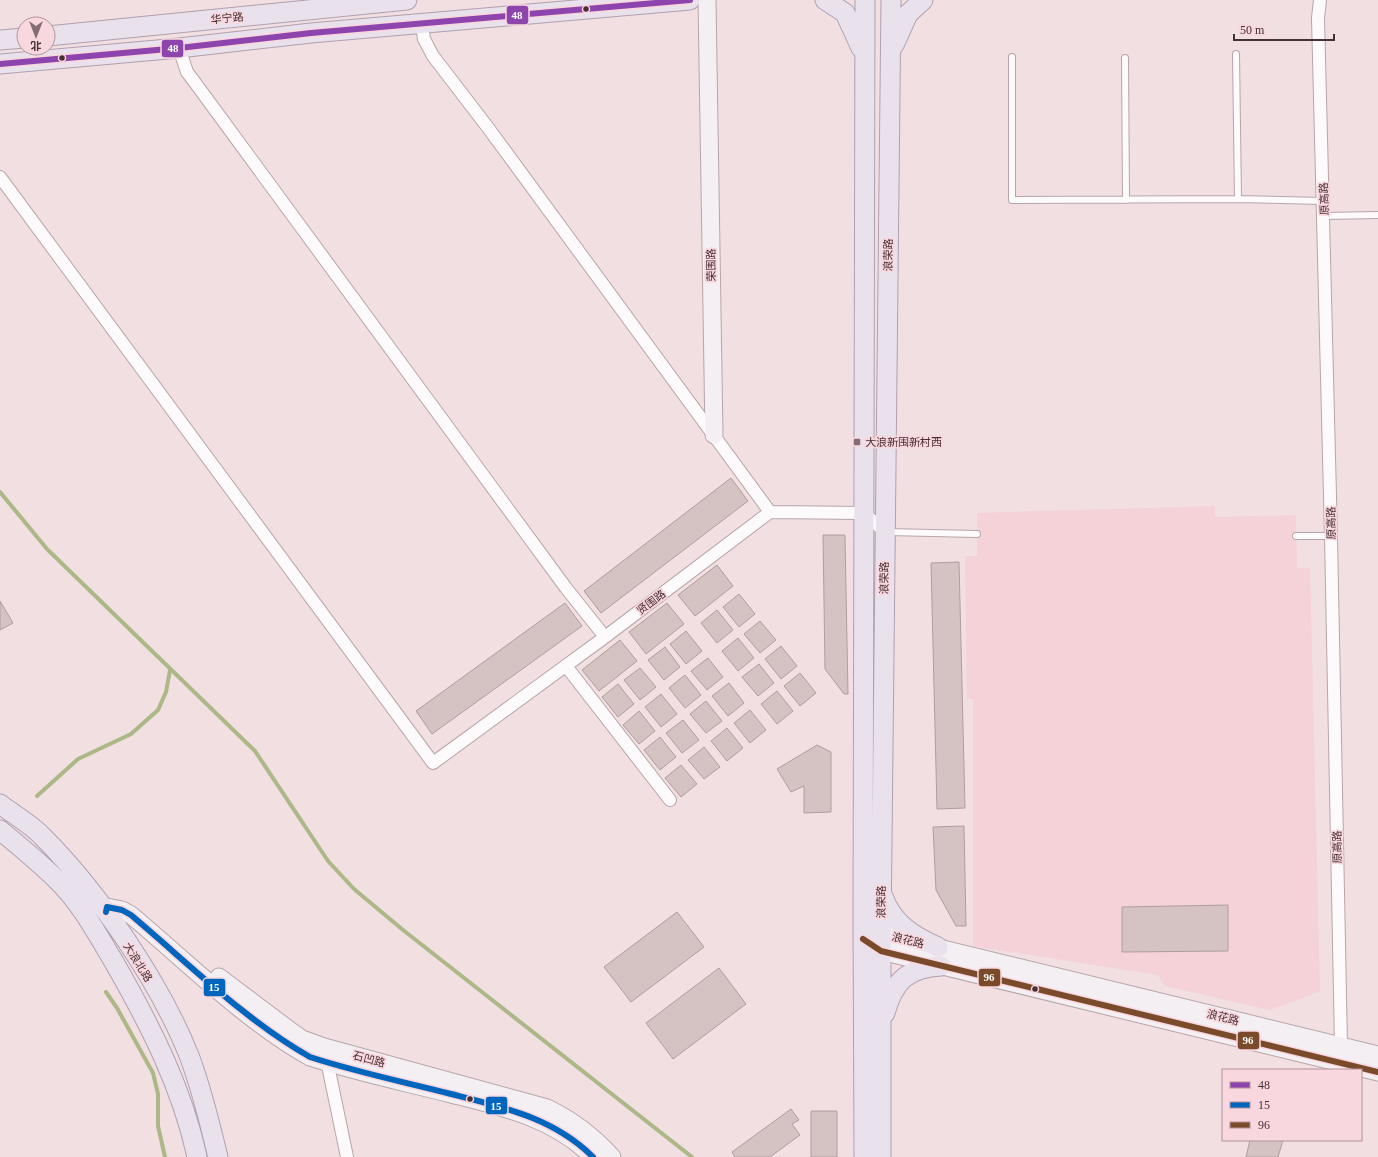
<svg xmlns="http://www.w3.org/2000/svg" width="1378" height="1157" viewBox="0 0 1378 1157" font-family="'Times New Roman','Noto Sans SC',serif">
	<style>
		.built { fill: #f5d1d8 }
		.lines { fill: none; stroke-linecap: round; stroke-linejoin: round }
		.stream { stroke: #acb885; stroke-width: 4 }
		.building { fill: #d5c3c3; stroke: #af9e9e }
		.lane-casing { stroke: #b7a6a9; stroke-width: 8 }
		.street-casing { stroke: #b7a6a9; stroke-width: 14 }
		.secondary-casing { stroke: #b7a6a9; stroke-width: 19 }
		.primary-casing { stroke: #b1a0b0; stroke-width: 21 }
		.lane { stroke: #fdfafb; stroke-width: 6 }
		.street { stroke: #fdfafb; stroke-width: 12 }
		.secondary { stroke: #f4eff3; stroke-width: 17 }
		.primary { stroke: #e9e2ec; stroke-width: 19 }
		.bus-1-casing { stroke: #f9d7de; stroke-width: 9 }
		.bus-2-casing { stroke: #f9d7de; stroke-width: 9 }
		.bus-3-casing { stroke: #f9d7de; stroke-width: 9 }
		.bus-1 { stroke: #8e44ad; stroke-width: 6 }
		.bus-2 { stroke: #0065bd; stroke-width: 6 }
		.bus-3 { stroke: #7a4b2a; stroke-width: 6 }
		.bus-dot { fill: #463035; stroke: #f9d7de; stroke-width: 1.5 }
		.poi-dot { fill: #826d72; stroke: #f9d7de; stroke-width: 1.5 }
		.labels { text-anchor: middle; stroke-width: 3.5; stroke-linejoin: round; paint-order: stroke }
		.street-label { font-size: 11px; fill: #463035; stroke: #f9d7de }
		.poi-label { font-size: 11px; fill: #463035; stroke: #f9d7de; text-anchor: start }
		.line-badge { stroke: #f9d7de; stroke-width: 1.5 }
		.badge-label { font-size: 11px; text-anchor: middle; font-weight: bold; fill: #fff }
	</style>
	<rect width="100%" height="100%" fill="#f1dfe2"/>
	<!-- built -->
	<path class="built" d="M 1215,506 L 1215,517 L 1296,515 L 1297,568 L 1310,568 L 1320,991 L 1270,1010 L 1165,986 L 1158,975 L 973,946 L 973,699 L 967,699 L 965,556 L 977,556 L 977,513 Z"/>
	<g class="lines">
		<!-- stream -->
		<path class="stream" d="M 0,492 L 47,549 L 255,751 L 328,861 L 354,889 L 403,930 L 692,1157
			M 37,796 L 78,759 L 131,734 L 158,710 L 166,692 L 170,670
			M 106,992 L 117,1008 L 153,1073 L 158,1094 L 158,1126 L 165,1157"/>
	</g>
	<!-- building -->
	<path class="building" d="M 731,478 L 748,501 L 601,613 L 584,591 Z
		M 823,535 L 845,535 L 848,694 L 844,694 L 825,669 Z
		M 959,562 L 965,808 L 937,809 L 931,563 Z
		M 717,565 L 733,586 L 695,616 L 678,595 Z
		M 739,594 L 755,614 L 739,627 L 723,607 Z
		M 0,601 L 13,623 L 0,630 Z
		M 565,603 L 582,626 L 432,734 L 416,711 Z
		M 667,603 L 684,624 L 646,654 L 629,632 Z
		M 717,610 L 733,630 L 717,643 L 701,623 Z
		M 760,621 L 776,640 L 760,653 L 744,634 Z
		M 686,631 L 702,651 L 686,664 L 670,644 Z
		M 738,638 L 754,658 L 738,671 L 722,651 Z
		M 620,640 L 637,661 L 599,691 L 582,670 Z
		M 781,646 L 797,666 L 781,679 L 765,659 Z
		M 665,647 L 680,667 L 664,680 L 648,660 Z
		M 708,658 L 723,677 L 707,690 L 691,671 Z
		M 759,664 L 774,683 L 758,696 L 742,677 Z
		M 640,668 L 656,687 L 640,700 L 624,680 Z
		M 800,673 L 816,693 L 800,706 L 784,686 Z
		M 685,675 L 701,695 L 685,708 L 669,688 Z
		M 729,683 L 744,703 L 728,716 L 712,696 Z
		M 618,684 L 634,704 L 618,717 L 602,697 Z
		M 777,691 L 793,711 L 777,724 L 761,704 Z
		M 661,694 L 677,714 L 661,727 L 645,707 Z
		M 706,701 L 722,721 L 706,733 L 690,714 Z
		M 750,710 L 766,730 L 750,743 L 734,723 Z
		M 639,711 L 655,731 L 639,744 L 623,725 Z
		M 683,720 L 699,740 L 682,753 L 666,733 Z
		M 727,728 L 743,748 L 727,761 L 711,741 Z
		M 660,737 L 676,757 L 660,770 L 644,750 Z
		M 817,745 L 831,752 L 831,812 L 804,813 L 804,786 L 791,792 L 777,769 Z
		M 704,747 L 720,767 L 704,779 L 688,760 Z
		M 681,765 L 697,784 L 681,797 L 665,778 Z
		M 964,826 L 966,926 L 956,926 L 936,890 L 933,827 Z
		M 1228,905 L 1228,951 L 1122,952 L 1122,907 Z
		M 677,912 L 704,947 L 631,1002 L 604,967 Z
		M 719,968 L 746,1004 L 673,1059 L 646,1023 Z
		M 791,1109 L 799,1120 L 792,1124 L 800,1135 L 770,1157 L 735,1157 L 732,1152 Z
		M 811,1111 L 837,1111 L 837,1157 L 811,1157 Z
		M 1250,1140 L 1283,1140 L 1278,1157 L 1246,1157 Z"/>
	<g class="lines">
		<!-- lane casing -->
		<g class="lane-casing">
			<path id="lane" d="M 1236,54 L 1238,199
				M 1012,57 L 1012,200 L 1238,199 L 1324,201
				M 1125,58 L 1126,200
				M 1324,216 L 1378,215
				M 887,532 L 977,534
				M 1296,536 L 1331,536"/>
		</g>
		<!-- street casing -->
		<g class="street-casing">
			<path id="street" d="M 1320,0 L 1318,18 L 1331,536 L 1341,1046
				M 422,24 L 424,39 L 433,56 L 489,129 L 770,512
				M 179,48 L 187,72 L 196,84 L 566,588 L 605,637
				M 0,177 L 433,763 L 605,637 L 770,512 L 864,513 L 885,532
				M 566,666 L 670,800
				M 326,1056 L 347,1157"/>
		</g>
		<!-- secondary casing -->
		<g class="secondary-casing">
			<path id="secondary" d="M 707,0 L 714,435
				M 106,912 L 107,907 L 122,910 L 131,915 C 187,962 246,1021 310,1057 C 356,1072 404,1082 451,1094 C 503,1107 554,1118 593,1157
				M 869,937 L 881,934 L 1378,1055
				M 870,944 L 881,951 L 1378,1072
				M 219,977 L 292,1032 L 302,1039 L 324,1047 L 547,1108 C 572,1120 594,1137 612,1157"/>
		</g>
		<!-- primary casing -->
		<g class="primary-casing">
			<path id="primary" d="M 825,0 L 845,13 L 861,48
				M 48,36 L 407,0
				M 0,40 L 24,38
				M 894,45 L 908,14 L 923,0
				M 0,64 L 179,48 L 311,33 L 690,0
				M 0,804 C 14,815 31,824 43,837 C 99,893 161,984 190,1058 C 202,1090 210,1124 218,1157
				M 0,830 C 19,846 39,862 57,880 C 81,903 97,934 114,962 C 149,1023 182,1087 197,1157
				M 883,896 C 892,923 913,936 938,947
				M 885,1013 C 894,980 908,968 941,966
				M 864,1157 L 863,921 L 865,0
				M 881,1157 L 881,934 L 891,0"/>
		</g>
		<!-- lane -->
		<use href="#lane" class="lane"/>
		<!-- street -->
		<use href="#street" class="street"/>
		<!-- secondary -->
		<use href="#secondary" class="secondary"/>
		<!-- primary -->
		<use href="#primary" class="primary"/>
		<!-- bus-1 casing -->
		<g class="bus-1-casing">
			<path id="bus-1" d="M 0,64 L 179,48 L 311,33 L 690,0"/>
		</g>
		<!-- bus-2 casing -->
		<g class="bus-2-casing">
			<path id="bus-2" d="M 106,912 L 107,907 L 122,910 L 131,915 C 187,962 246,1021 310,1057 C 356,1072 404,1082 451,1094 C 503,1107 554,1118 593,1157"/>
		</g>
		<!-- bus-3 casing -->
		<g class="bus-3-casing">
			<path id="bus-3" d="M 863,939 L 881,951 L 1378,1072"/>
		</g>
		<!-- bus-1 -->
		<use href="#bus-1" class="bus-1"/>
		<!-- bus-2 -->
		<use href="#bus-2" class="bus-2"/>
		<!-- bus-3 -->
		<use href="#bus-3" class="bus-3"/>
	</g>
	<!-- markers -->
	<g class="bus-dot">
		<circle cx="586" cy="9" r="3.5"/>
		<circle cx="62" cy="58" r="3.5"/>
		<circle cx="1035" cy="989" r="3.5"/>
		<circle cx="470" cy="1099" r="3.5"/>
	</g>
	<rect class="poi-dot" x="853" y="438" width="8" height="8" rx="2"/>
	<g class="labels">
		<!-- street labels -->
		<g class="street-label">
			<text transform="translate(227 18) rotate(-6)" y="4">华宁路</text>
			<text transform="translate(1324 199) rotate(-92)" y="4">原高路</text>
			<text transform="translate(888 255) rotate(-89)" y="4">浪荣路</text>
			<text transform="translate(711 265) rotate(-91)" y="4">荣围路</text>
			<text transform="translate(1331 523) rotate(-91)" y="4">原高路</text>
			<text transform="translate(884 578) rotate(-89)" y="4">浪荣路</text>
			<text transform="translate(651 602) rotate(-37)" y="4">贤围路</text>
			<text transform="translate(1337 847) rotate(-91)" y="4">原高路</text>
			<text transform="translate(881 902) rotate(-89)" y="4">浪荣路</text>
			<text transform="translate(908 940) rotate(14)" y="4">浪花路</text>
			<text transform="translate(138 962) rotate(58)" y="4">大浪北路</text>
			<text transform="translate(1223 1017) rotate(14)" y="4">浪花路</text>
			<text transform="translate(369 1059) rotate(15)" y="4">石凹路</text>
		</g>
		<!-- poi labels -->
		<g class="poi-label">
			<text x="865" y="446">大浪新围新村西</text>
		</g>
	</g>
	<g class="line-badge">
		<rect x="506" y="5" width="23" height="20" rx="4" fill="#8e44ad"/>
		<rect x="161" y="39" width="23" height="19" rx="4" fill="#8e44ad"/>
		<rect x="978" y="968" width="23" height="19" rx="4" fill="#7a4b2a"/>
		<rect x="203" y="978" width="23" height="19" rx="4" fill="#0065bd"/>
		<rect x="1237" y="1031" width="23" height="19" rx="4" fill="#7a4b2a"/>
		<rect x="485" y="1096" width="23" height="19" rx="4" fill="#0065bd"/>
	</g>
	<g class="badge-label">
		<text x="517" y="19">48</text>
		<text x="173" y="52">48</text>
		<text x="989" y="981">96</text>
		<text x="214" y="991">15</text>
		<text x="1248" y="1044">96</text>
		<text x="496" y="1110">15</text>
	</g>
	<!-- legend -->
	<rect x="1222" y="1069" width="140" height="72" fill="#f9d7de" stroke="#b1949a"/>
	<rect x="1230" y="1082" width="20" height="6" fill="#8e44ad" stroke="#b1949a"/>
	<text x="1258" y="1089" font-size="12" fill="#463035">48</text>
	<rect x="1230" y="1102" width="20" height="6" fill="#0065bd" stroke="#b1949a"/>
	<text x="1258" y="1109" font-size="12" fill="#463035">15</text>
	<rect x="1230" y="1122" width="20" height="6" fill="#7a4b2a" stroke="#b1949a"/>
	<text x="1258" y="1129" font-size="12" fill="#463035">96</text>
	<!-- north arrow -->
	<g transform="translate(36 36) rotate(180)"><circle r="19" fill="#f9d7de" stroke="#b1949a"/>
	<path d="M0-3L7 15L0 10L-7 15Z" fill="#826d72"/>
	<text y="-6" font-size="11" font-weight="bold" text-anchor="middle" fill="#463035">北</text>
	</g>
	<!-- scale -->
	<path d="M1234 34v6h100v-6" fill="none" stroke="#463035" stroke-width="2"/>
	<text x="1240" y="34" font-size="12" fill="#463035" stroke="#f9d7de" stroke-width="3" paint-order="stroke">50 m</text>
</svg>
